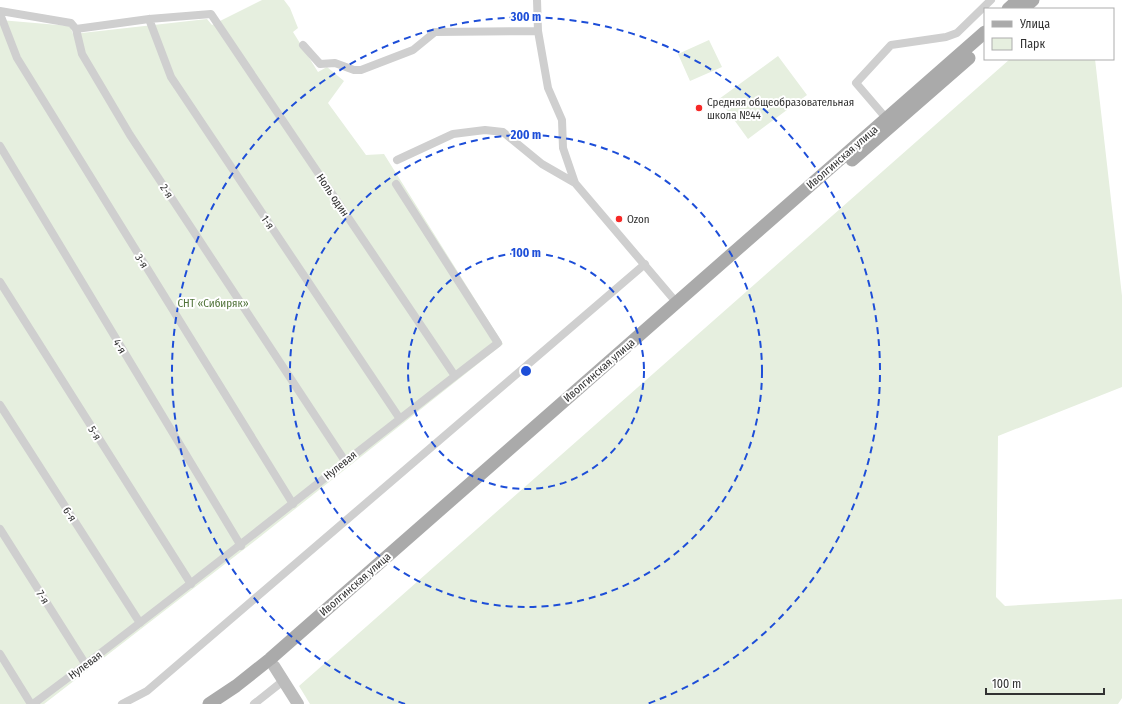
<svg xmlns="http://www.w3.org/2000/svg" width="1122" height="704" viewBox="0 0 1122 704" font-family="'Fira Sans Condensed',sans-serif">
	<style>
		.green { fill: #e6efdf }
		.lines { fill: none; stroke-linecap: round; stroke-linejoin: round }
		.street { stroke: #cfcfcf; stroke-width: 8 }
		.secondary { stroke: #bcbcbc; stroke-width: 12 }
		.primary { stroke: #aaa; stroke-width: 13 }
		.ring { fill: none; stroke: #1d4ed8; stroke-width: 2; stroke-dasharray: 7 5 }
		.poi-dot { fill: #f62826; stroke: #fff; stroke-width: 1.5 }
		.labels { text-anchor: middle; stroke-width: 4; stroke-linejoin: round; paint-order: stroke }
		.poi-label { font-size: 11px; fill: #323232; stroke: #fff; text-anchor: start }
		.street-label { font-size: 11px; fill: #323232; stroke: #fff }
		.park-label { font-size: 11px; fill: #507339; stroke: #fff }
		.centre { fill: #1d4ed8; stroke: #fff; stroke-width: 2 }
		.ring-label { font-size: 12px; text-anchor: middle; font-weight: bold; fill: #1d4ed8; stroke: #fff; stroke-width: 4; stroke-linejoin: round; paint-order: stroke }
	</style>
	<rect width="100%" height="100%" fill="#fff"/>
	<!-- green -->
	<path class="green" d="M 262,0 L 284,0 L 290,8 L 298,28 L 293,32 L 318,72 L 327,67 L 344,81 L 328,103 L 366,155 L 384,154 L 503,344 L 256,540 L 44,704 L 0,704 L 0,20 L 70,26 L 73,34 L 207,19 L 212,25 Z
		M 709,40 L 722,67 L 690,81 L 678,54 Z
		M 778,56 L 807,95 L 748,139 L 719,99 Z
		M 1010,59 L 1095,59 L 1122,296 L 1122,387 L 998,436 L 996,597 L 1005,606 L 1122,599 L 1122,698 L 1118,704 L 310,704 L 299,686 Z"/>
	<g class="lines">
		<!-- street -->
		<path class="street" d="M 537,0 L 538,31 L 548,88 L 562,120 L 563,148 L 575,183 L 676,302
			M 0,11 L 71,23 L 76,29
			M 0,14 L 17,58 L 293,504
			M 149,19 L 171,77 L 400,419
			M 303,45 L 320,64 L 335,63 L 354,70 L 361,70 L 413,50 L 435,32 L 538,31
			M 886,118 L 856,83 L 891,45 L 946,37 L 957,33 L 991,0
			M 0,146 L 241,546
			M 397,160 L 453,134 L 485,130 L 503,132 L 542,164 L 575,183
			M 0,282 L 191,584
			M 0,405 L 140,623
			M 345,461 L 130,135 L 82,54 L 76,29 L 149,19 L 211,14 L 455,376
			M 0,529 L 86,665
			M 0,654 L 31,704
			M 33,704 C 191,587 342,462 498,343 L 396,184
			M 122,704 L 147,691 L 645,264
			M 254,704 L 283,681"/>
		<!-- secondary -->
		<path class="secondary" d="M 274,666 L 298,704"/>
		<!-- primary -->
		<path class="primary" d="M 1008,9 L 1018,0
			M 1023,9 L 1033,0
			M 852,160 L 969,58
			M 209,704 L 236,686 L 270,659 L 985,32"/>
	</g>
	<!-- distance rings -->
	<g class="ring">
		<circle cx="526" cy="371" r="118"/>
		<circle cx="526" cy="371" r="236"/>
		<path d="M405 704A354 354 0 1 1 647 704"/>
	</g>
	<!-- markers -->
	<g class="poi-dot">
		<circle cx="699" cy="108" r="4"/>
		<circle cx="619" cy="219" r="4"/>
	</g>
	<g class="labels">
		<!-- poi labels -->
		<g class="poi-label">
			<text x="707" y="106">Средняя общеобразовательная<tspan x="707" dy="13">школа №44</tspan></text>
			<text x="627" y="223">Ozon</text>
		</g>
		<!-- street labels -->
		<g class="street-label">
			<text transform="translate(842 157) rotate(-41)" y="4">Иволгинская улица</text>
			<text transform="translate(167 191) rotate(57)" y="4">2-я</text>
			<text transform="translate(333 195) rotate(56)" y="4">Ноль один</text>
			<text transform="translate(268 222) rotate(56)" y="4">1-я</text>
			<text transform="translate(142 261) rotate(58)" y="4">3-я</text>
			<text transform="translate(120 346) rotate(59)" y="4">4-я</text>
			<text transform="translate(599 370) rotate(-41)" y="4">Иволгинская улица</text>
			<text transform="translate(95 433) rotate(58)" y="4">5-я</text>
			<text transform="translate(340 465) rotate(-39)" y="4">Нулевая</text>
			<text transform="translate(70 514) rotate(57)" y="4">6-я</text>
			<text transform="translate(355 584) rotate(-41)" y="4">Иволгинская улица</text>
			<text transform="translate(43 597) rotate(58)" y="4">7-я</text>
			<text transform="translate(85 665) rotate(-37)" y="4">Нулевая</text>
		</g>
		<!-- park labels -->
		<g class="park-label">
			<text x="213" y="307">СНТ «Сибиряк»</text>
		</g>
	</g>
	<circle cx="526" cy="371" r="6" class="centre"/>
	<g class="ring-label">
		<text x="526" y="21">300 m</text>
		<text x="526" y="139">200 m</text>
		<text x="526" y="257">100 m</text>
	</g>
	<!-- legend -->
	<rect x="984" y="8" width="130" height="52" fill="#ffffff" stroke="#adadad"/>
	<rect x="992" y="21" width="20" height="6" fill="#aaaaaa" stroke="#adadad"/>
	<text x="1020" y="28" font-size="12" fill="#323232">Улица</text>
	<rect x="992" y="38" width="20" height="12" fill="#e6efdf" stroke="#adadad"/>
	<text x="1020" y="48" font-size="12" fill="#323232">Парк</text>
	<!-- scale -->
	<path d="M986 688v6h118v-6" fill="none" stroke="#323232" stroke-width="2"/>
	<text x="992" y="688" font-size="12" fill="#323232" stroke="#ffffff" stroke-width="3" paint-order="stroke">100 m</text>
</svg>
